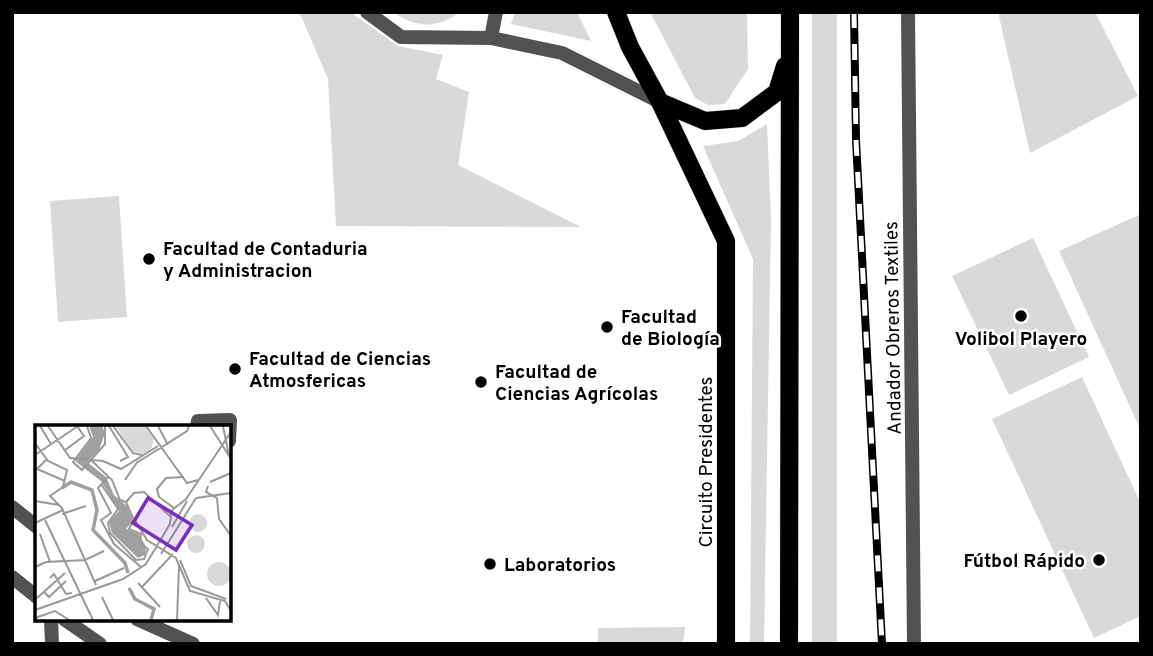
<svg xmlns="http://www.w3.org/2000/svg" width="1153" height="656" viewBox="0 0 1153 656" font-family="Overpass,sans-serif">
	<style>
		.green { fill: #d9d9d9 }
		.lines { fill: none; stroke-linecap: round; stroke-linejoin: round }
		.primary-casing { stroke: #dbdbdb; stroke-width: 19 }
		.service { stroke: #525252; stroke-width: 14 }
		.minor { stroke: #525252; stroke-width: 14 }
		.primary { stroke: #000; stroke-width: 18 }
		.rail-casing { stroke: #000; stroke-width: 8 }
		.rail { stroke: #fff; stroke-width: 5; stroke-dasharray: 16; stroke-linecap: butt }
		.poi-dot { fill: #000; stroke: #fff; stroke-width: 2.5 }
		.labels { text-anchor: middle; stroke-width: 5; stroke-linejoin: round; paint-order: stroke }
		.poi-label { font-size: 19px; font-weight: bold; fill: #000; stroke: #fff; text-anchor: start }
		.street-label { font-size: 19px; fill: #000; stroke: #fff }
		.inset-river { fill: none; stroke: #a0a0a0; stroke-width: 3.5 }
		.inset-road { fill: none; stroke: #999; stroke-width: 2 }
		.view { fill: #7b2cbf; fill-opacity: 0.15; stroke: #7b2cbf; stroke-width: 3.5 }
		.inset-edge { fill: none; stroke: #000; stroke-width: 3.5 }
	</style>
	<rect width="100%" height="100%" fill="#fff"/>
	<!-- green -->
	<path class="green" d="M 296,12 L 350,12 L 398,46 L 443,55 L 436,79 L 469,92 L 458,165 L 581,227 L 336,226 L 328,79 L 301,16 Z
		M 394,12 L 459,12 C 440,29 413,28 394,12 Z
		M 515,12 L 577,12 L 591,41 L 511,24 Z
		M 650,12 L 747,12 L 748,69 L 725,104 L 708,105 L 695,98 Z
		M 812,12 L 837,12 L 837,644 L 812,644 Z
		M 998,12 L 1095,12 L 1138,96 L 1030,153 Z
		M 767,124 L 771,218 L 764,644 L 750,644 L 753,259 L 703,146 L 738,141 Z
		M 119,196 L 127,317 L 58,322 L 50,201 Z
		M 1141,214 L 1141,431 L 1059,251 Z
		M 1033,238 L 1089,357 L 1009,395 L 952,276 Z
		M 1082,377 L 1141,504 L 1141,616 L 1094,638 L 992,419 Z
		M 685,627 L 683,644 L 598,644 L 598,628 Z"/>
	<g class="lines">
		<!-- primary casing -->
		<g class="primary-casing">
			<path id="primary" d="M 616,12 L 630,47 L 660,102 L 726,241 L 726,644
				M 660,102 L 705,121 L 742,118 L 777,92 L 785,66
				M 789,644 L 790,12"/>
		</g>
		<!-- service -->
		<path class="service" d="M 197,427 L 198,421 L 230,420 L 229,441
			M 51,619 L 52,644"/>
		<!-- minor -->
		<path class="minor" d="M 367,12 L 401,37 L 491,38 L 562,53 L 660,102
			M 908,12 L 914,644
			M 491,38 L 496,12
			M 12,507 L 37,527
			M 12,577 L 37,597
			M 64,619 L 100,644
			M 137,619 L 193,644"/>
		<!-- primary -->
		<use href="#primary" class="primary"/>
		<!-- rail casing -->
		<g class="rail-casing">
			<path id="rail" d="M 854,12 L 856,140 L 882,644"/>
		</g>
		<!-- rail -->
		<use href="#rail" class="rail"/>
	</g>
	<!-- markers -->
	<g class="poi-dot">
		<circle cx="149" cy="259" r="7"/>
		<circle cx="1021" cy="316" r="7"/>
		<circle cx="607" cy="327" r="7"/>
		<circle cx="235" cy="369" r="7"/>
		<circle cx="481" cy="382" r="7"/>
		<circle cx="1099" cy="560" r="7"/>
		<circle cx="490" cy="564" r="7"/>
	</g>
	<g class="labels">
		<!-- poi labels -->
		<g class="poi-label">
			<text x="163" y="255">Facultad de Contaduria<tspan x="163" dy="22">y Administracion</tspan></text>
			<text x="621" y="323">Facultad<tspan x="621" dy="22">de Biología</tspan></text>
			<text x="1021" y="345" text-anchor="middle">Volibol Playero</text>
			<text x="249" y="365">Facultad de Ciencias<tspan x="249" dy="22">Atmosfericas</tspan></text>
			<text x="495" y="378">Facultad de<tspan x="495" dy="22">Ciencias Agrícolas</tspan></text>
			<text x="1085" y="567" text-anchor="end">Fútbol Rápido</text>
			<text x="504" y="571">Laboratorios</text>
		</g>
		<!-- street labels -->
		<g class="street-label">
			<text transform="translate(892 328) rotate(-91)" y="7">Andador Obreros Textiles</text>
			<text transform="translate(705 462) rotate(-90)" y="7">Circuito Presidentes</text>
		</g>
	</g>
	<!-- overview -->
	<g transform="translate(35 425)">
		<rect width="196" height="196" fill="#fff"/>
		<path d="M 80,1 L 111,1 L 119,14 L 116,24 L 108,29 L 98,26 ZM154 98a9 9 0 1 1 18 0a9 9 0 1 1-18 0ZM152 119a9 9 0 1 1 18 0a9 9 0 1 1-18 0ZM172 149a12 12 0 1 1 24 0a12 12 0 1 1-24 0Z" fill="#d9d9d9"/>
		<path d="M 54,1 L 67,1 L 70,8 L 64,25 L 52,37 L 71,52 L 79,70 L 92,81 L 98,96 L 91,104 L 104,109 L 111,122 L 110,130 L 103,133 L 77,108 L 74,97 L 84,86 L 66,56 L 40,36 L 58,12 Z" fill="#a0a0a0"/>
		<path class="inset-river" d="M 27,63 L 36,57 L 57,65 L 62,85 L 58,105 L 90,138 L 93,148M 94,163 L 100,174 L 119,184 L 116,195"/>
		<path class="inset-road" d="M 5,1 L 16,19M 13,1 L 35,33 L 68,36 L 86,44 L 123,21M 52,1 L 56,13 L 38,37 L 47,45 L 70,19 L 70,1M 74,1 L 93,32 L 85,36M 78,1 L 98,28 L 107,30M 111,1 L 152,58 L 163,55M 123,1 L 133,20M 175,1 L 196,34M 188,1 L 194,31M 0,18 L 13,36 L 32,45 L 28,62 L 15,71 L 27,83 L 61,160M 30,25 L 49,11 L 42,1M 0,30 L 43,1M 11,35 L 2,44 L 30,56M 56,35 L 77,55 L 85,75 L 91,77 L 99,68 L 109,67 L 136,92M 103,37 L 152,6 L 154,1M 74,51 L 63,63 L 76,88 L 66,95 L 79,119 L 106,142M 90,55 L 103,36M 175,57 L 196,48M 66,59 L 83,84 L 73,98 L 75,108 L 101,135 L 109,134 L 113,124 L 105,118 L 106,109 L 94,104 L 99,95 L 91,77M 173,61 L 171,67 L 182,73 L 184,94 L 196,111M 161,73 L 196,68M 0,76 L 24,80M 139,83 L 124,72 L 122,64 L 131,53 L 149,52M 27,89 L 51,81M 10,95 L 58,195M 100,95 L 112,115 L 141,133 L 155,166 L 190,176 L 196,186M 0,98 L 28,85M 137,102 L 152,76M 5,109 L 15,137M 126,129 L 161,73M 145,135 L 156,161 L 191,174M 0,142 L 11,137 L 50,135 L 69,126M 15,153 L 19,149 L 31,169 L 37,168M 60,156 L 89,143M 103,158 L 125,182M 107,162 L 138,129M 9,167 L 14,172 L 31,156M 67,172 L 78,195M 2,173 L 30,148M 171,173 L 183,190 L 185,176M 0,185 L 88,154 L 111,139 L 135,99 L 137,85 L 151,74 L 196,7M 0,193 L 20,186 L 34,195M 142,195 L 144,141"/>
		<path class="view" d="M 113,73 L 157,100 L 141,125 L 98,98 Z"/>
		<rect width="196" height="196" class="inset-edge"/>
	</g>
	<!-- border -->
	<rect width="1153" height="656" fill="none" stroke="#000000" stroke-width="28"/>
</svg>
